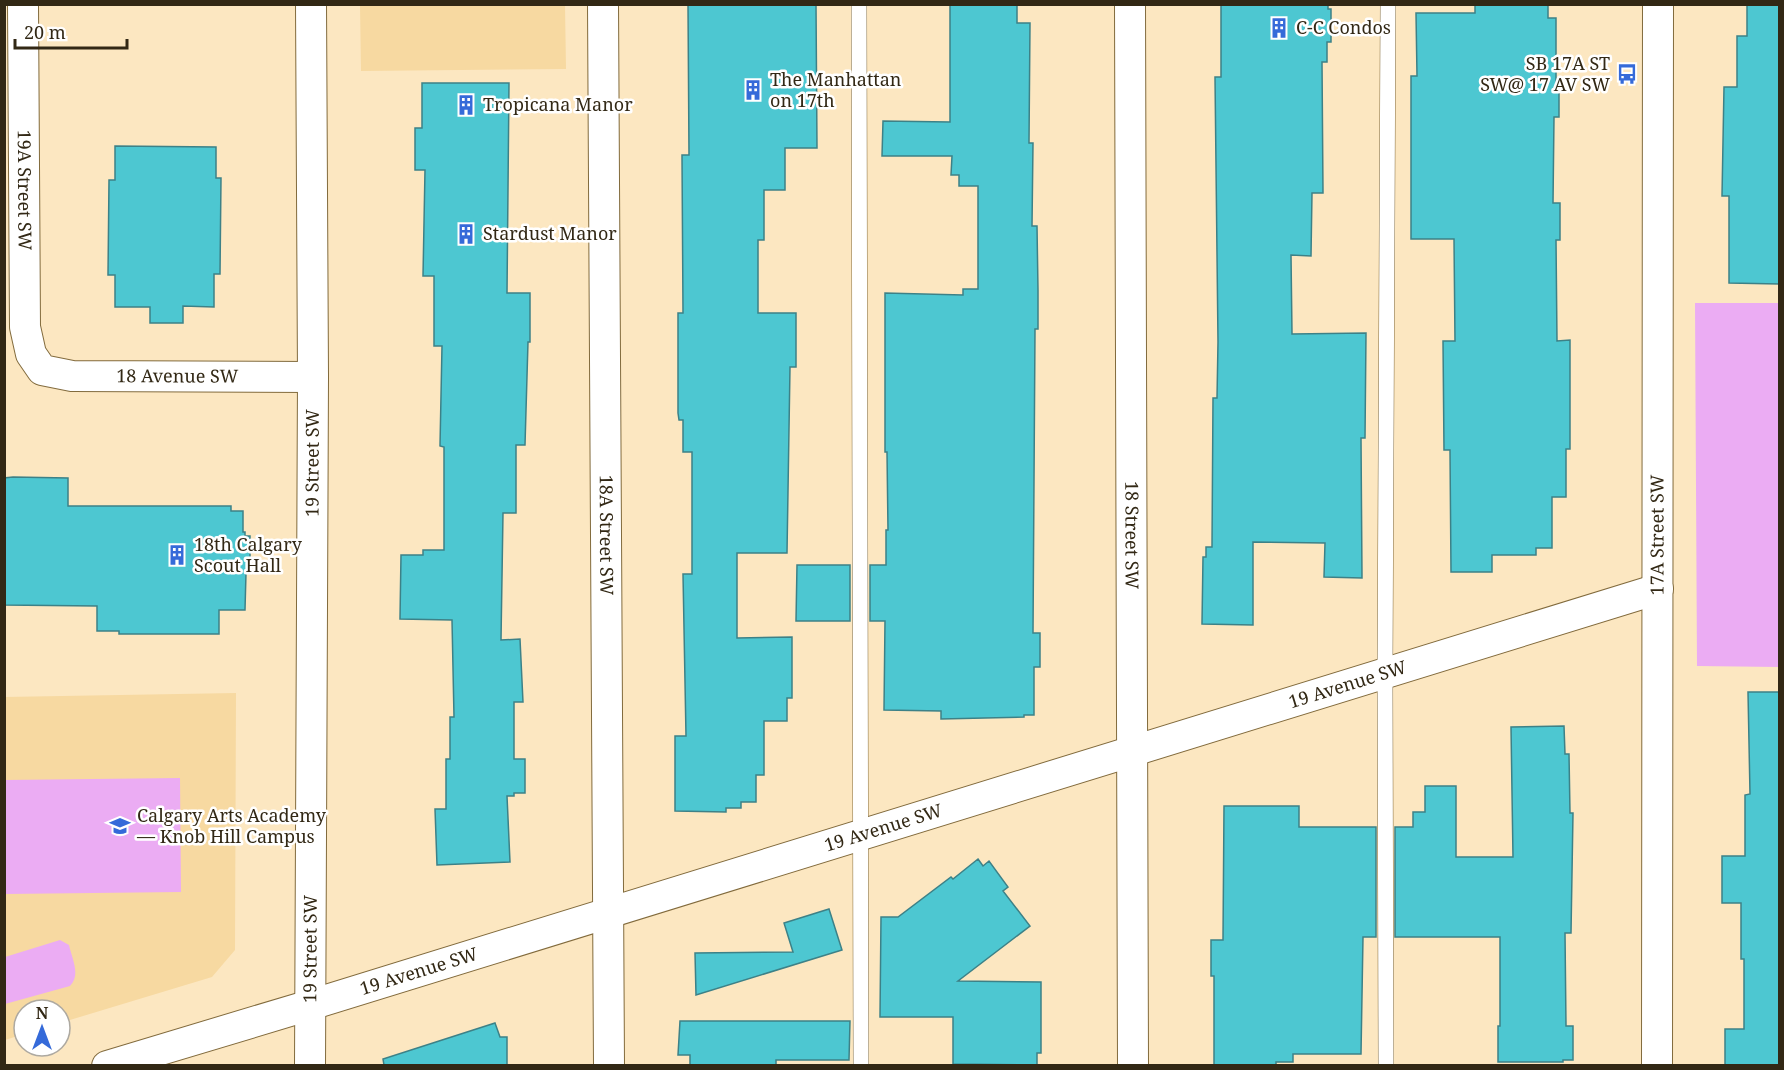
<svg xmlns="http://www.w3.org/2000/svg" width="1784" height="1070" viewBox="0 0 1784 1070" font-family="'Noto Serif',serif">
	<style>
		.built { fill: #f7d9a1 }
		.green { fill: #ebacf3 }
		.building { fill: #4dc7d1; stroke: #3d8187; stroke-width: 1.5 }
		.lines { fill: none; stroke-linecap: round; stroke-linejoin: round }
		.lane-casing { stroke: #826b3d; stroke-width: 16 }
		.street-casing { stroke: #826b3d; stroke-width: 32 }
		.lane { stroke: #fff; stroke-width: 15 }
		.street { stroke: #fff; stroke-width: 30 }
		.labels { text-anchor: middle; stroke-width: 5; stroke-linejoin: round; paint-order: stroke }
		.poi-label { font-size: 18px; fill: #322815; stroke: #fff; text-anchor: start }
		.street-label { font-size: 18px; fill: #322815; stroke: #fff }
	</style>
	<rect width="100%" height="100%" fill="#fce7c1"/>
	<!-- built -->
	<path class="built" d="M 360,5 L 565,5 L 566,69 L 361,71 Z
		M 236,693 L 235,950 L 212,977 L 60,1023 L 60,1010 L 24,1010 L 24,1034 L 5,1040 L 4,697 Z"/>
	<!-- green -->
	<path class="green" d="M 1695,303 L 1779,303 L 1779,667 L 1697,666 Z
		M 180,778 L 181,892 L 5,894 L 5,780 Z
		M 60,940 L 69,945 C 72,959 81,975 70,986 L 5,1004 L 5,957 Z"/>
	<!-- building -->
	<path class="building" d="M 688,4 L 816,4 L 817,148 L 785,148 L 785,190 L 764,190 L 764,240 L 758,240 L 758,313 L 796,313 L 796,367 L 790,367 L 787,553 L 737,553 L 737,638 L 792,637 L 792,698 L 787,698 L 787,721 L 764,721 L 764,775 L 756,775 L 756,802 L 741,802 L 741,808 L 726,808 L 726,812 L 675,811 L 675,736 L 686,736 L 683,574 L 692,574 L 692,452 L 683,452 L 683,420 L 679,420 L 678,413 L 678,313 L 683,313 L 682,155 L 689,155 Z
		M 950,4 L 1017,4 L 1017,23 L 1030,23 L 1029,143 L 1033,143 L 1032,226 L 1037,226 L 1038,290 L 1038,329 L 1035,329 L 1033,633 L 1040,633 L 1040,667 L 1034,667 L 1034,715 L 1024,715 L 1024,717 L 941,719 L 941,711 L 884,710 L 885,621 L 870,621 L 870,565 L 886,565 L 886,530 L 888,530 L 887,452 L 885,452 L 885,293 L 963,295 L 963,289 L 978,289 L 978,186 L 959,186 L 959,175 L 951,175 L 952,156 L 882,156 L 883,121 L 950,122 Z
		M 1221,4 L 1328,4 L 1328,9 L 1331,9 L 1331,42 L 1327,42 L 1327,62 L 1322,62 L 1323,193 L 1312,193 L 1311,256 L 1291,255 L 1292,334 L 1366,333 L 1365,438 L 1361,438 L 1362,578 L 1324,577 L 1325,543 L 1253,542 L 1253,625 L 1202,624 L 1203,557 L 1206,557 L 1206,547 L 1212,547 L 1213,398 L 1217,398 L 1218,342 L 1215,77 L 1221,77 Z
		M 1475,4 L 1548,4 L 1548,18 L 1556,18 L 1556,87 L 1559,87 L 1559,117 L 1554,117 L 1553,203 L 1560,203 L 1560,240 L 1556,240 L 1557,341 L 1570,340 L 1570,449 L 1566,449 L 1566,497 L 1552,497 L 1552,548 L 1536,548 L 1536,555 L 1492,555 L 1492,572 L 1451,572 L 1450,450 L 1444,450 L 1443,341 L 1455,341 L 1454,239 L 1411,239 L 1411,76 L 1417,76 L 1416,13 L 1475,13 Z
		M 1747,4 L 1779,4 L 1779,284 L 1729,283 L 1729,196 L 1722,196 L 1724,87 L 1737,87 L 1737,36 L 1747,36 Z
		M 422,83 L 509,83 L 507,293 L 530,293 L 530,342 L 528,342 L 525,445 L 516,445 L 516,513 L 503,513 L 501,640 L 520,639 L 523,702 L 514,702 L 514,759 L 525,759 L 525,793 L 514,793 L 514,796 L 507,796 L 510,862 L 437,865 L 435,809 L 446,809 L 446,759 L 450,759 L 450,717 L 454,717 L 452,620 L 400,619 L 401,555 L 423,555 L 423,550 L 444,550 L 444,447 L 440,446 L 442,346 L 434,346 L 434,276 L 423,276 L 425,170 L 415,170 L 415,128 L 422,128 Z
		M 115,146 L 216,147 L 216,178 L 221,178 L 220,274 L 214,274 L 214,307 L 183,306 L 183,323 L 150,323 L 150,307 L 115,307 L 115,275 L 108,275 L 109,180 L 115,180 Z
		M 13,477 L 68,478 L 68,506 L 231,506 L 231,511 L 243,511 L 243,532 L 245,532 L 245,536 L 250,536 L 250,573 L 246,573 L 245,610 L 219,610 L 219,634 L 119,634 L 119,631 L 97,631 L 97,606 L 4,605 L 4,478 Z
		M 797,565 L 850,565 L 850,621 L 796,621 Z
		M 1748,692 L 1779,692 L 1779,1065 L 1725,1065 L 1725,1029 L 1744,1029 L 1744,959 L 1741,959 L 1741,903 L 1722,903 L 1722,856 L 1745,856 L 1745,795 L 1750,794 Z
		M 1564,726 L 1565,754 L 1569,754 L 1570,813 L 1573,813 L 1571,933 L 1565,933 L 1566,1026 L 1573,1026 L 1573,1060 L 1563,1060 L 1563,1062 L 1498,1062 L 1498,1026 L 1500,1026 L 1500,937 L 1395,937 L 1395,827 L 1413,827 L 1413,812 L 1425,812 L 1425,786 L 1456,786 L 1456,857 L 1513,857 L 1511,727 Z
		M 1224,806 L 1299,806 L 1299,827 L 1376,827 L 1376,937 L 1363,937 L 1361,1054 L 1293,1054 L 1293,1062 L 1276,1062 L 1276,1065 L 1214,1065 L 1214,976 L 1211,976 L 1211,940 L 1223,940 Z
		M 978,859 L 983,866 L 989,861 L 1008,887 L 1003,891 L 1030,926 L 958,981 L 1041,982 L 1041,1053 L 1037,1053 L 1037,1065 L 953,1064 L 953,1017 L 880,1017 L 881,917 L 898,917 L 951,877 L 953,879 Z
		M 829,909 L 842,950 L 696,995 L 695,953 L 793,952 L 784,923 Z
		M 680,1021 L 850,1021 L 849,1060 L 776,1060 L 776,1065 L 690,1065 L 690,1055 L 678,1055 Z
		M 495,1023 L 500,1037 L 507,1037 L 507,1065 L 384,1065 L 383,1059 Z"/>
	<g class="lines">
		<!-- lane casing -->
		<g class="lane-casing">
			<path id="lane" d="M 859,4 L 861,1066
				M 1386,1066 L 1385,674 L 1388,4"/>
		</g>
		<!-- street casing -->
		<g class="street-casing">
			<g id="street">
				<path id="s1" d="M 23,4 L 25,327 L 31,354 L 42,370 L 72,376 L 313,377"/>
				<path id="s2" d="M 603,4 L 609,1066"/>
				<path id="s3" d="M 1130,4 L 1133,1066"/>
				<path id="s4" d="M 107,1066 L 310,1005 L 1658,589"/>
				<path id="s5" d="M 310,1066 L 313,377 L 311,4"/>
				<path id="s6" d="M 1657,1066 L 1658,4"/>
			</g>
		</g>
		<!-- lane -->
		<use href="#lane" class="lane"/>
		<!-- street -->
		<use href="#street" class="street"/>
	</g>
	<!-- icons -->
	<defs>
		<g id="building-bare" transform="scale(1.62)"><path d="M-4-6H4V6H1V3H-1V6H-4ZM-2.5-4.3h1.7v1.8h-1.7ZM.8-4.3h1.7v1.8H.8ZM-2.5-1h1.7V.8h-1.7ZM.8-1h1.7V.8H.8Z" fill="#356ad9" stroke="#fff" stroke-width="2.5" paint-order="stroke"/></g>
		<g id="bus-bare" transform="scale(1.62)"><path d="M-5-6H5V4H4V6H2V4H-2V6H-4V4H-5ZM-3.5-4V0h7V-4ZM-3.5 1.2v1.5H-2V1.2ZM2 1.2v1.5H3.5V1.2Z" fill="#356ad9" stroke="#fff" stroke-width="2.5" paint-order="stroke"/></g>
		<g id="school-bare" transform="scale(1.62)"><path d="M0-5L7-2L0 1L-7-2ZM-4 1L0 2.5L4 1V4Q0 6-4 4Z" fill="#356ad9" stroke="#fff" stroke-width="2.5" paint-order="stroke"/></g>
	</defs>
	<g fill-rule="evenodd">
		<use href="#building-bare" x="1279" y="28"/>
		<use href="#bus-bare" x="1627" y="74"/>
		<use href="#building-bare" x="753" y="90"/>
		<use href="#building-bare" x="466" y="105"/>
		<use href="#building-bare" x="466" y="234"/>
		<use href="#building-bare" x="177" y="555"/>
		<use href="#school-bare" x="120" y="826"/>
	</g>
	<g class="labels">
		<!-- poi labels -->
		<g class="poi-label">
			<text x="1296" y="34">C-C Condos</text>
			<text x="1610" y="70" text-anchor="end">SB 17A ST<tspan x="1610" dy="21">SW@ 17 AV SW</tspan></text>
			<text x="770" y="86">The Manhattan<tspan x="770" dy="21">on 17th</tspan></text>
			<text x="483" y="111">Tropicana Manor</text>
			<text x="483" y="240">Stardust Manor</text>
			<text x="194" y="551">18th Calgary<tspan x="194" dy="21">Scout Hall</tspan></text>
			<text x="137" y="822">Calgary Arts Academy<tspan x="137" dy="21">— Knob Hill Campus</tspan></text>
		</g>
		<!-- street labels -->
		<g class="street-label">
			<text dy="6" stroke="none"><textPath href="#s1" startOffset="186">19A Street SW</textPath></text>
			<text dy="6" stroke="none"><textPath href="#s1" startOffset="506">18 Avenue SW</textPath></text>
			<text dy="6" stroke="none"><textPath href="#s5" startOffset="603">19 Street SW</textPath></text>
			<text dy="6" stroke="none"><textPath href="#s2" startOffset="531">18A Street SW</textPath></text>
			<text dy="6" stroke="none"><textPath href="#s3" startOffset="531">18 Street SW</textPath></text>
			<text dy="6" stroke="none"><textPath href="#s6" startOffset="531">17A Street SW</textPath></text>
			<text dy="6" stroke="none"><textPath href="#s4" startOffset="1298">19 Avenue SW</textPath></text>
			<text dy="6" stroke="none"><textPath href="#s4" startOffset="812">19 Avenue SW</textPath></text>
			<text dy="6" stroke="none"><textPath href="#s5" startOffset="117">19 Street SW</textPath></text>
			<text dy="6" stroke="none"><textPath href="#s4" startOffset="326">19 Avenue SW</textPath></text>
		</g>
	</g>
	<!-- border -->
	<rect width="1784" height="1070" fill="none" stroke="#322815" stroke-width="12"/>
	<!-- north arrow -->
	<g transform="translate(42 1028)"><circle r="28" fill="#ffffff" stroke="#ada9a1" stroke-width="1.5"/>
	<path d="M0-4.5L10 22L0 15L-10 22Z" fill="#356ad9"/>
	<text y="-9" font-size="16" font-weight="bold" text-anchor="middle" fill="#322815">N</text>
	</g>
	<!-- scale -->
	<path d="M15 39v9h112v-9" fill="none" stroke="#322815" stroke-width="3"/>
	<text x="24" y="39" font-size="18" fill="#322815" stroke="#ffffff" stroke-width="4.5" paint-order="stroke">20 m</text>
</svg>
